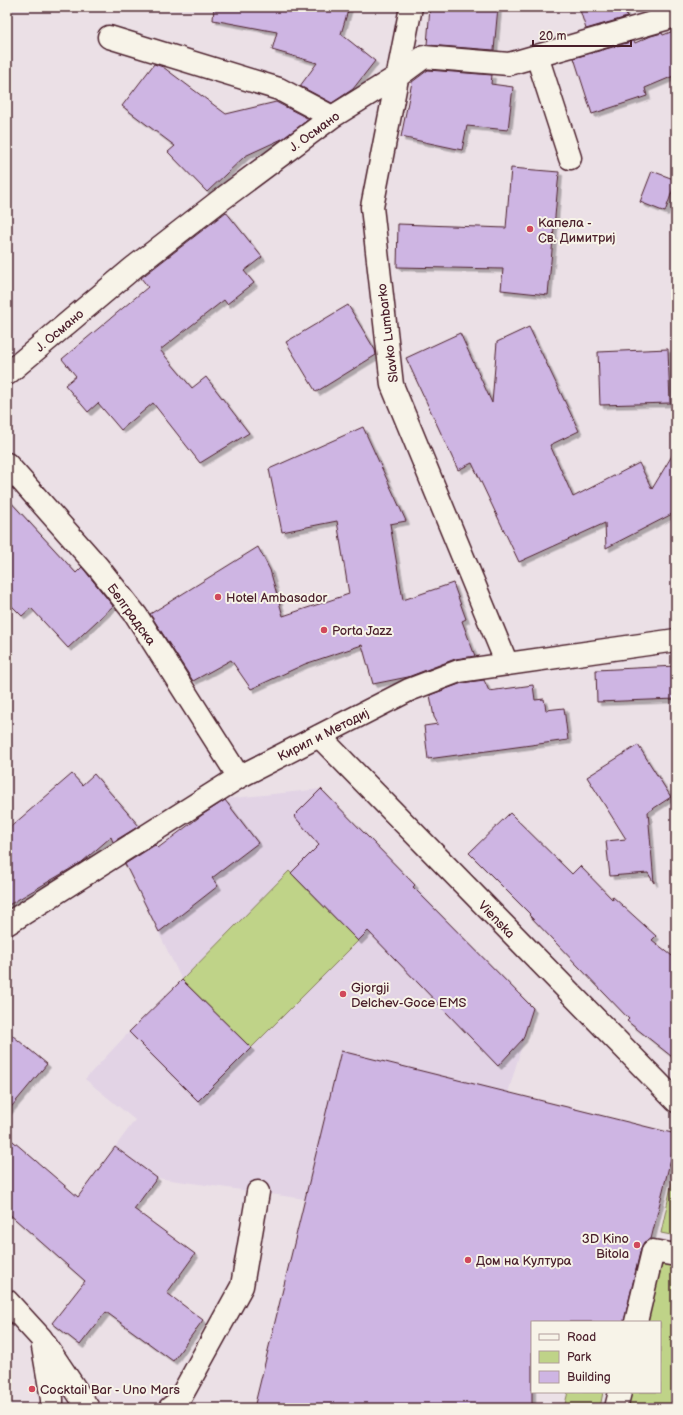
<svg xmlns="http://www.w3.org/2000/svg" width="683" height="1415" viewBox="0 0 683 1415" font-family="'Balsamiq Sans',sans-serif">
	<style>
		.built { fill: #e2d3e5 }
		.green { fill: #bfd388; stroke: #84795a }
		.building { fill: #ceb5e3; stroke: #4a1f2b; filter: url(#shadow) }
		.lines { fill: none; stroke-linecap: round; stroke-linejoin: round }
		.minor-casing { stroke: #4a1f2b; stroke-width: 25 }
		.minor { stroke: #f7f3e8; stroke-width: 22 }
		.poi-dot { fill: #d1495b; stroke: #f7f3e8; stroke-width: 1.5 }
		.labels { text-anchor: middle; stroke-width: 4; stroke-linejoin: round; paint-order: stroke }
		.street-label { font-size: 13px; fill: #4a1f2b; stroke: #f7f3e8 }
		.poi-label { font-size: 13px; fill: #4a1f2b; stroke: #f7f3e8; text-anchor: start }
	</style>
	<defs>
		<filter id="shadow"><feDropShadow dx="3.5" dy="3.5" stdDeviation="0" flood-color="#0004"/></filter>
	</defs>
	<rect width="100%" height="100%" fill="#ebe0e6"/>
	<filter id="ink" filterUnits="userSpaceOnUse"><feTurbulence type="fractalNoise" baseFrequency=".025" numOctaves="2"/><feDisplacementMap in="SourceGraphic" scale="8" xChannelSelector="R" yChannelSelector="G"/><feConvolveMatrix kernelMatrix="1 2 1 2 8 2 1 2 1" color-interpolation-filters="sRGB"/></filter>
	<g filter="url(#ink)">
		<!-- built -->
		<path class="built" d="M 321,789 L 415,885 L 440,914 L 533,1008 L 508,1093 L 341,1051 L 305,1199 L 157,1178 L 115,1147 L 135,1120 L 85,1079 L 129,1032 L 182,980 L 128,871 L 224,799 Z"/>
		<!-- green -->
		<path class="green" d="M 289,871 L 358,941 L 251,1048 L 182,980 Z
			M 676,1163 L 676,1236 L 661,1233 Z
			M 653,1251 L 676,1257 L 676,1408 L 616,1408 L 620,1392 L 660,1392 L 660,1322 L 636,1322 Z
			M 568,1392 L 603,1392 L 600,1408 L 564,1408 Z"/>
		<!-- building -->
		<path class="building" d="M 214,7 L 349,7 L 341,34 L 375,61 L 353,89 L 332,103 L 300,86 L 317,63 L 272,50 L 277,32 L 213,20 Z
			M 430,7 L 498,7 L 494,50 L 427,45 Z
			M 579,7 L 623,7 L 627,17 L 586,29 Z
			M 676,30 L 676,75 L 645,88 L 647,96 L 592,114 L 574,58 L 634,41 L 635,43 L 651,36 L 662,33 L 663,35 Z
			M 154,64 L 163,67 L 226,114 L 276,102 L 309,119 L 284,138 L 245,156 L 207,192 L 168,152 L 175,146 L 122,106 Z
			M 428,70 L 492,75 L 491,84 L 513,87 L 508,130 L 467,126 L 462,150 L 401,137 L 412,82 Z
			M 511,168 L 559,172 L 548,295 L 501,290 L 503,269 L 397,267 L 398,224 L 506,228 Z
			M 652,171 L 676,180 L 665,212 L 640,202 Z
			M 226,212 L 262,257 L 244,271 L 254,283 L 227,304 L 224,300 L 160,350 L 192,388 L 206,377 L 249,433 L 200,463 L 153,403 L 121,430 L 98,403 L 88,412 L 65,385 L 76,376 L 62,359 L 148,287 L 141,278 Z
			M 348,305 L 375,350 L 376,355 L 316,392 L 286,342 Z
			M 529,327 L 579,431 L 550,445 L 573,497 L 639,463 L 652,489 L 676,449 L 676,512 L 606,548 L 605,523 L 519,562 L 472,463 L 458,470 L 406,358 L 460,333 L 492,403 L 497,342 Z
			M 668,349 L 670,403 L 600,405 L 598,352 Z
			M 363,427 L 406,521 L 390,524 L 403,600 L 453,583 L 466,619 L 462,621 L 475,656 L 455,659 L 408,677 L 373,684 L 362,645 L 305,664 L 251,689 L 231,660 L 193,681 L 150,614 L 258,547 L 270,570 L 283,616 L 349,594 L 337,521 L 282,532 L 269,469 Z
			M 7,498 L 76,573 L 82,567 L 113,606 L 68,648 L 31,608 L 22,616 L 7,601 Z
			M 676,666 L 676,699 L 597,702 L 596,670 Z
			M 484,680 L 489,691 L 533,685 L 535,700 L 544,699 L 546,710 L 564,708 L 568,740 L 428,759 L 424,726 L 438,724 L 434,717 L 430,695 L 462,683 Z
			M 638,745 L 671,797 L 648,812 L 654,883 L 648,873 L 610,876 L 606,841 L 626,839 L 587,777 Z
			M 72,774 L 82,785 L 94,774 L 139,826 L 113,842 L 111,837 L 82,862 L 7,906 L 7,830 Z
			M 321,789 L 415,885 L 413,887 L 533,1008 L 523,1039 L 498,1066 L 368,931 L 358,941 L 291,873 L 319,845 L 294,816 Z
			M 225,800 L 258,843 L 212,878 L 218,886 L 159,932 L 125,864 L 155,845 L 158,848 L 202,815 Z
			M 510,813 L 572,874 L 580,866 L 613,900 L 612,896 L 656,936 L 652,940 L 676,959 L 676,1060 L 627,1021 L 629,1019 L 529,915 L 530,914 L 469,853 Z
			M 182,980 L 251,1048 L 198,1101 L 129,1032 Z
			M 7,1031 L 47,1064 L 7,1112 Z
			M 341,1051 L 676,1134 L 676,1138 L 651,1239 L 644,1242 L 641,1248 L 624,1322 L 532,1322 L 532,1408 L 254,1408 Z
			M 7,1136 L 78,1197 L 115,1147 L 157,1178 L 134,1209 L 195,1254 L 167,1293 L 203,1320 L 173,1361 L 106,1312 L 80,1345 L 52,1323 L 85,1281 L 7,1212 Z"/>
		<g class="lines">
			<!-- minor casing -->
			<g class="minor-casing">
				<path id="minor" d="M 411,7 L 372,207 L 392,385 L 507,664
					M 109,37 L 279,89 L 332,117
					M 537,56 L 570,158
					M 7,374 L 133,268 L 218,202 L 332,117 L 398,76 L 424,57 L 509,64 L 676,16
					M 7,464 L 98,567 L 136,615 L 239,777
					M 319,736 L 676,1101
					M 7,924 L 239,777 L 409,690 L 459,671 L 676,640
					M 7,1301 L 41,1338 L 88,1408
					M 636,1322 L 653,1251 L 676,1255
					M 43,1347 L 52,1399 L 52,1408
					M 170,1408 L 178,1402 L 242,1286 L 258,1192
					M 616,1408 L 620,1392"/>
			</g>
			<!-- minor -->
			<use href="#minor" class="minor"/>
		</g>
	</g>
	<!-- markers -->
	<g class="poi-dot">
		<circle cx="530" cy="229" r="4"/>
		<circle cx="218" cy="597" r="4"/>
		<circle cx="324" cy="630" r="4"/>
		<circle cx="343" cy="994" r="4"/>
		<circle cx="637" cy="1245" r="4"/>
		<circle cx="468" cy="1260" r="4"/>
		<circle cx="32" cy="1389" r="4"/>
	</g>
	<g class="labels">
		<!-- street labels -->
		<g class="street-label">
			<text transform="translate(314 131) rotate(-36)" y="5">Ј. Османо</text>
			<text transform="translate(59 330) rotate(-40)" y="5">Ј. Османо</text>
			<text transform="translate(387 333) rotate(-97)" y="5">Slavko Lumbarko</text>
			<text transform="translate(132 614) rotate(54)" y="5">Белградска</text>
			<text transform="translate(323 734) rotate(-27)" y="5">Кирил и Методиј</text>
			<text transform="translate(497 919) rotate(46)" y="5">Vienska</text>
		</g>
		<!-- poi labels -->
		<g class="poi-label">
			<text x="538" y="227">Капела -<tspan x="538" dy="15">Св. Димитриј</tspan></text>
			<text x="226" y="602">Hotel Ambasador</text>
			<text x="332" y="635">Porta Jazz</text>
			<text x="351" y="992">Gjorgji<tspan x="351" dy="15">Delchev-Goce EMS</tspan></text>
			<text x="629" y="1243" text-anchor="end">3D Kino<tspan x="629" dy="15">Bitola</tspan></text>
			<text x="476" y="1265">Дом на Култура</text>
			<text x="40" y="1394">Cocktail Bar - Uno Mars</text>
		</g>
	</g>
	<!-- margin -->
	<rect width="683" height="1415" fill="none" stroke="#f7f3e8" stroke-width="24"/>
	<rect x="12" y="12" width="659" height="1391" fill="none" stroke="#4a1f2b" stroke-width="1.5" filter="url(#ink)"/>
	<!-- legend -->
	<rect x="531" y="1321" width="130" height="72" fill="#f7f3e8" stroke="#b29e9c"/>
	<rect x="539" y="1334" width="20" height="6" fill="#f7f3e8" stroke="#b29e9c"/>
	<text x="567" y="1341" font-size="12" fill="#4a1f2b">Road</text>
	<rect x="539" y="1351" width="20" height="12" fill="#bfd388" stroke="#b29e9c"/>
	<text x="567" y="1361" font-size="12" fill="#4a1f2b">Park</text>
	<rect x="539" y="1371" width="20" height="12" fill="#ceb5e3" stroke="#b29e9c"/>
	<text x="567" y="1381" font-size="12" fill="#4a1f2b">Building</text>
	<!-- scale -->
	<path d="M533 40v6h98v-6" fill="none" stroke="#4a1f2b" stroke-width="2"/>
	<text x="539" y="40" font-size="12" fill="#4a1f2b" stroke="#f7f3e8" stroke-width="3" paint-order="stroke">20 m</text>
</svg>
